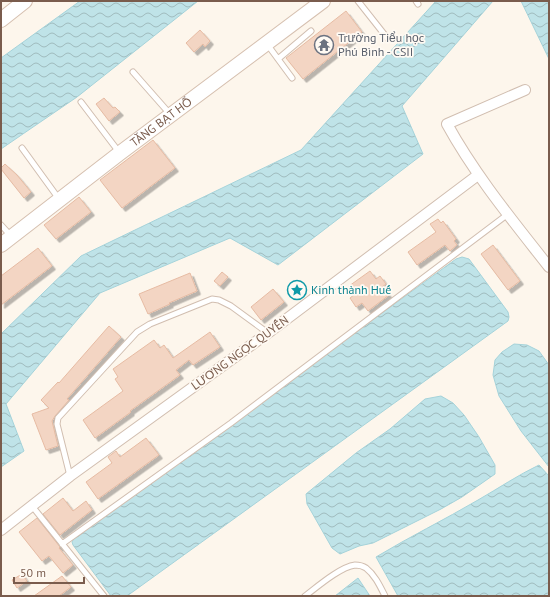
<svg xmlns="http://www.w3.org/2000/svg" width="550" height="597" viewBox="0 0 550 597" font-family="'PT Sans',sans-serif">
	<style>
		.water { fill: url(#water-waves); stroke: #a5d3da }
		.building { fill: #f3d5c3; stroke: #e6bba3; filter: url(#shadow) }
		.lines { fill: none; stroke-linecap: round; stroke-linejoin: round }
		.lane-casing { stroke: #d1beb0; stroke-width: 7 }
		.street-casing { stroke: #d1beb0; stroke-width: 12 }
		.secondary-casing { stroke: #d6c0b0; stroke-width: 16 }
		.lane { stroke: #fff; stroke-width: 5 }
		.street { stroke: #fff; stroke-width: 10 }
		.secondary { stroke: #fff; stroke-width: 14 }
		.labels { text-anchor: middle; stroke-width: 3.5; stroke-linejoin: round; paint-order: stroke }
		.worship-label { font-size: 12px; fill: #5b616d; stroke: #fffaf3; text-anchor: start }
		.street-label { font-size: 12px; fill: #7a5c4d; stroke: #fffaf3 }
		.culture-label { font-size: 12px; fill: #0d838f; stroke: #fffaf3; text-anchor: start }
	</style>
	<defs>
		<pattern id="water-waves" width="16" height="10" patternUnits="userSpaceOnUse"><rect width="16" height="10" fill="#bfe3e8"/><path d="M0 5q4-4 8 0t8 0" fill="none" stroke="#a0bbbe"/></pattern>
		<filter id="shadow"><feDropShadow dx="3.5" dy="3.5" stdDeviation="0" flood-color="#0004"/></filter>
	</defs>
	<rect width="100%" height="100%" fill="#fdf6ec"/>
	<!-- water -->
	<path class="water" d="M 80,1 L 198,1 L 77,97 L 36,125 L 1,149 L 1,58 Z
		M 436,1 L 493,1 L 402,106 L 423,154 L 278,265 L 230,238 L 100,293 L 6,404 L 24,451 L 1,467 L 1,334 L 81,256 L 301,150 Z
		M 521,1 L 549,1 L 549,59 Z
		M 462,257 L 469,259 L 508,312 L 509,317 L 508,321 L 127,596 L 111,596 L 73,545 L 72,542 L 74,538 L 456,259 Z
		M 514,344 L 527,345 L 539,351 L 549,365 L 549,467 L 521,431 L 499,396 L 493,375 L 495,360 L 502,352 Z
		M 441,396 L 453,403 L 464,415 L 479,437 L 495,465 L 495,474 L 462,497 L 441,509 L 373,543 L 359,546 L 340,554 L 332,548 L 307,504 L 306,494 L 356,453 L 390,429 L 425,399 Z
		M 539,465 L 549,476 L 549,596 L 398,596 L 376,557 C 409,537 444,520 478,500 C 499,488 518,475 539,465 Z
		M 358,578 L 370,596 L 335,596 Z"/>
	<!-- building -->
	<path class="building" d="M 346,11 L 362,32 L 303,79 L 286,58 Z
		M 200,30 L 210,41 L 205,47 L 203,44 L 194,52 L 186,43 Z
		M 104,98 L 113,108 L 115,107 L 120,112 L 109,121 L 96,104 Z
		M 153,140 L 175,168 L 122,208 L 100,180 Z
		M 5,164 L 17,175 L 31,192 L 24,198 L 1,169 L 1,168 Z
		M 79,197 L 91,212 L 56,239 L 44,225 Z
		M 438,219 L 441,223 L 443,221 L 456,239 L 454,241 L 457,245 L 450,251 L 445,245 L 417,265 L 408,252 L 436,232 L 430,224 Z
		M 493,245 L 520,281 L 508,290 L 481,254 Z
		M 38,248 L 52,266 L 1,305 L 1,276 Z
		M 370,271 L 376,279 L 380,276 L 386,284 L 382,287 L 389,295 L 368,311 L 362,303 L 356,307 L 350,298 L 355,294 L 349,286 Z
		M 222,272 L 228,277 L 220,286 L 214,281 Z
		M 190,273 L 197,291 L 169,303 L 170,304 L 148,314 L 139,294 Z
		M 273,289 L 284,302 L 261,320 L 251,307 Z
		M 109,326 L 121,337 L 67,399 L 69,400 L 55,416 L 52,421 L 58,446 L 46,450 L 32,414 L 49,408 L 41,400 L 58,382 L 59,383 Z
		M 210,332 L 220,347 L 193,365 L 189,360 L 176,370 L 180,375 L 130,411 L 131,412 L 95,438 L 83,420 L 123,391 L 115,379 L 118,377 L 113,369 L 154,340 L 160,348 L 164,345 L 173,358 Z
		M 146,438 L 159,455 L 98,499 L 86,482 L 112,463 L 108,457 L 116,451 L 120,457 Z
		M 63,498 L 73,511 L 86,501 L 92,510 L 60,535 L 43,514 Z
		M 37,518 L 60,547 L 59,548 L 73,565 L 63,573 L 49,556 L 42,561 L 19,532 Z
		M 22,574 L 27,581 L 17,588 L 12,580 Z
		M 62,576 L 71,587 L 59,596 L 34,596 Z"/>
	<g class="lines">
		<!-- lane casing -->
		<g class="lane-casing">
			<path id="lane" d="M 358,1 L 388,39
				M 416,1 L 418,4
				M 267,44 L 292,78
				M 278,59 L 311,31
				M 133,72 L 170,114
				M 81,102 L 119,152
				M 22,148 L 59,199
				M 1,225 L 11,236
				M 70,476 L 57,424 L 58,418 L 137,332 L 150,324 L 212,299 L 219,300 L 231,306 L 268,333
				M 32,506 L 104,596
				M 62,544 L 231,423 L 508,214
				M 305,596 C 317,587 340,567 355,565 C 359,565 363,566 366,568 C 375,575 380,586 385,596"/>
		</g>
		<!-- street casing -->
		<g class="street-casing">
			<path id="street" d="M 525,90 L 447,124 C 475,175 513,221 549,267
				M 1,530 L 70,476 L 268,333 L 478,175"/>
		</g>
		<!-- secondary casing -->
		<g class="secondary-casing">
			<g id="secondary">
				<path d="M 1,20 L 25,1"/>
				<path id="s1" d="M 1,245 L 120,153 L 323,1"/>
			</g>
		</g>
		<!-- lane -->
		<use href="#lane" class="lane"/>
		<!-- street -->
		<use href="#street" class="street"/>
		<!-- secondary -->
		<use href="#secondary" class="secondary"/>
	</g>
	<!-- icons -->
	<defs>
		<g id="temple-ring" transform="scale(1)"><circle r="9.5" fill="#fffaf3" stroke="#6b7280" stroke-width="1.5"/><path d="M0-6L5-2H3V0L6.5 2.5H4V6H1.5V3h-3V6H-4V2.5H-6.5L-3 0V-2H-5Z" fill="#6b7280"/></g>
		<g id="sight-ring" transform="scale(1)"><circle r="9.5" fill="#fffaf3" stroke="#0f9aa8" stroke-width="1.5"/><path d="M0-6L1.8-2.2L6-1.7L2.9 1.2L3.7 5.4L0 3.3L-3.7 5.4L-2.9 1.2L-6-1.7L-1.8-2.2Z" fill="#0f9aa8"/></g>
	</defs>
	<g fill-rule="evenodd">
		<use href="#temple-ring" x="324" y="45"/>
		<use href="#sight-ring" x="297" y="290"/>
	</g>
	<g class="labels">
		<!-- worship labels -->
		<g class="worship-label">
			<text x="338" y="42">Trường Tiểu học<tspan x="338" dy="14">Phú Bình - CSII</tspan></text>
		</g>
		<!-- street labels -->
		<g class="street-label">
			<text dy="4" stroke="none"><textPath href="#s1" startOffset="202">TĂNG BẠT HỔ</textPath></text>
			<text transform="translate(240 353) rotate(-36)" y="4">LƯƠNG NGỌC QUYẾN</text>
		</g>
		<!-- culture labels -->
		<g class="culture-label">
			<text x="311" y="294">Kinh thành Huế</text>
		</g>
	</g>
	<!-- border -->
	<rect width="550" height="597" fill="none" stroke="#7a5c4d" stroke-width="4"/>
	<!-- scale -->
	<path d="M14 577v6h70v-6" fill="none" stroke="#7a5c4d" stroke-width="2"/>
	<text x="20" y="577" font-size="12" fill="#7a5c4d" stroke="#fffaf3" stroke-width="3" paint-order="stroke">50 m</text>
</svg>
